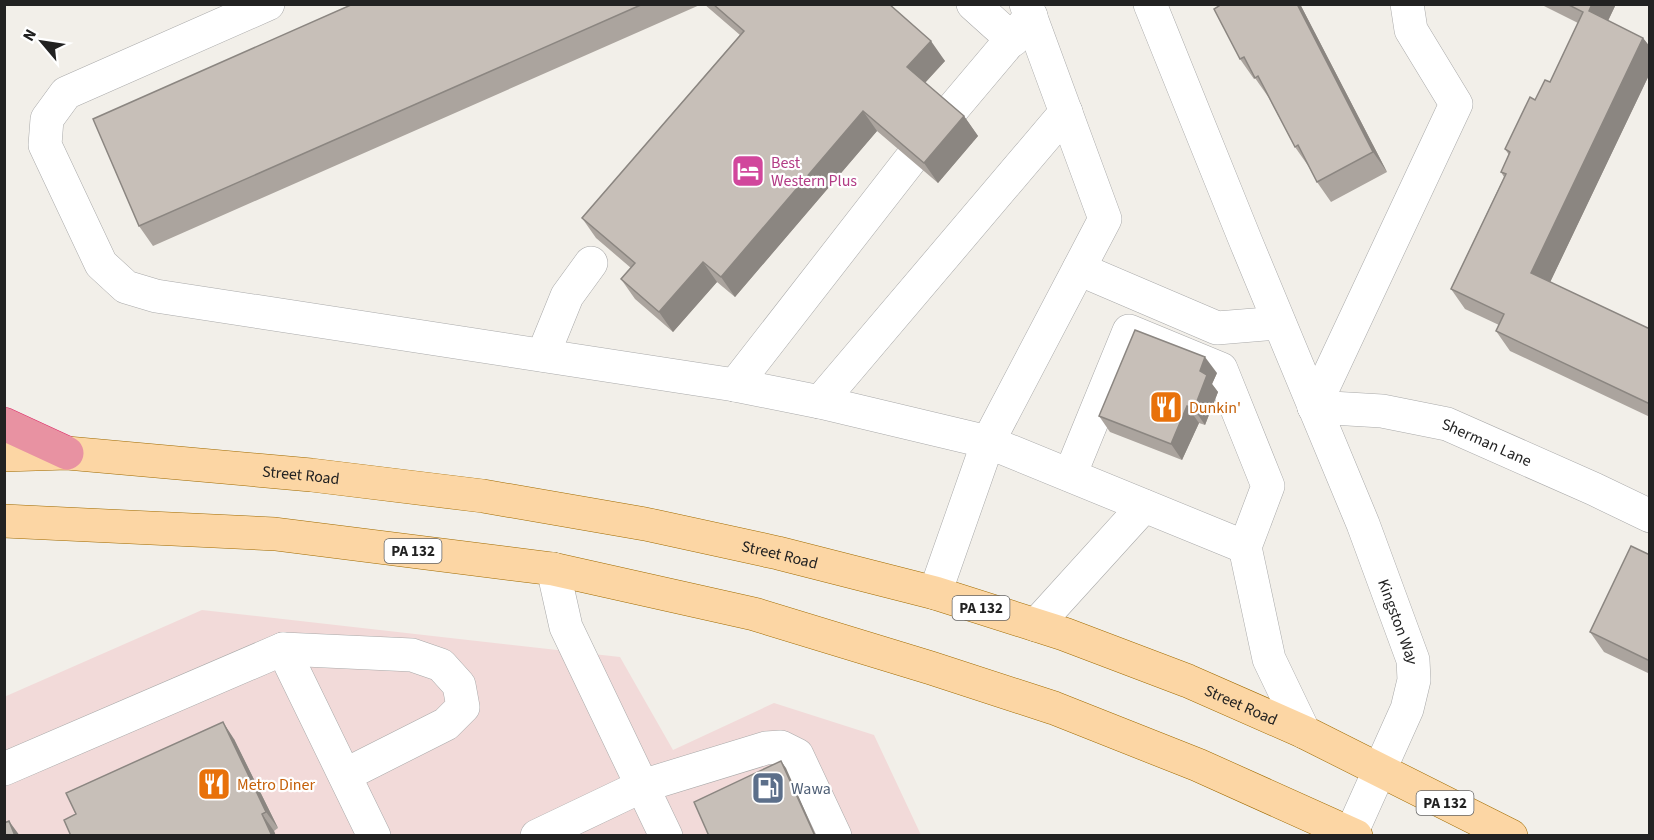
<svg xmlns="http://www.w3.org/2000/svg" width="1654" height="840" viewBox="0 0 1654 840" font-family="'Source Sans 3',sans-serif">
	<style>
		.commercial { fill: #f2dad9 }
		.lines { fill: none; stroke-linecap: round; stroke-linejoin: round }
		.minor-casing { stroke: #a9a9a9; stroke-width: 34 }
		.major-casing { stroke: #a06b00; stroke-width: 34 }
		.highway-casing { stroke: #dc2a67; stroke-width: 34 }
		.minor { stroke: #fff; stroke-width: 33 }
		.major { stroke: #fcd6a4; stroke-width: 33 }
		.highway { stroke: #e892a2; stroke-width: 33 }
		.wall { fill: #aba49e }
		.shaded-wall { fill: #8b8681 }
		.building { fill: #c7bfb8; stroke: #8b8681; stroke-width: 1.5 }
		.labels { text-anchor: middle; stroke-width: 4.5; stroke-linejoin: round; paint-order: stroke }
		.shield { fill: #fff; stroke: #646464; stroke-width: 1.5 }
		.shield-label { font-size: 15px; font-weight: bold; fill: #222 }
		.hotel-label { font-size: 16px; fill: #b23c85; stroke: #fff; text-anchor: start }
		.food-label { font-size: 16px; fill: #c56008; stroke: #fff; text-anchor: start }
		.street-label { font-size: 16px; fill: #222; stroke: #fff }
		.service-label { font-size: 16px; fill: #4e5e75; stroke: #fff; text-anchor: start }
	</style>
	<rect width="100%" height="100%" fill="#f2efe9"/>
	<!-- commercial -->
	<path class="commercial" d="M 202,610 L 620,657 L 673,750 L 774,703 L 874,735 L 921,835 L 5,835 L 4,697 Z"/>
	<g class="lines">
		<!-- minor casing -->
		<g class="minor-casing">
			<g id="minor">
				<path d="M 268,4 L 66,93 L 47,119 L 45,145 L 101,264 L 126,287 L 156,296 L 735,385 L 820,402 L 988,442 L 1105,219 L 1026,4"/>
				<path d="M 973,4 L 1013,40"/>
				<path id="s1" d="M 1150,4 L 1246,242 L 1363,524 L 1413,660 L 1414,680 L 1407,709 L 1350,836"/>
				<path d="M 950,112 L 1031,16"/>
				<path d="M 1079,269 L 1217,328 L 1279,323"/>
				<path d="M 543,355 L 567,296 L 591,263"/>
				<path d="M 735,385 L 910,160"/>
				<path d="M 820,402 L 1066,112"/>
				<path d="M 1314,407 L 1456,104 L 1411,30 L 1407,4"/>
				<path id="s2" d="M 1314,407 L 1382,411 L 1447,424 L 1594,489 L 1650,516"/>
				<path d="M 1070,475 L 1129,331 L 1221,369 L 1268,486 L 1245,547 L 1269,659 L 1304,732"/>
				<path d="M 553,569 L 566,627 L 666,836"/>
				<path d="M 935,593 L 988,442 L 1245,547"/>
				<path d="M 1036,625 L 1144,506"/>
				<path d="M 283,649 L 412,655 L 441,665 L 459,685 L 463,707 L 446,724 L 345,775"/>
				<path d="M 4,769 L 283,649 L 374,836"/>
				<path d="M 537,836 L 642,786 L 766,748 L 781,747 L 797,755 L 835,836"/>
			</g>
		</g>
		<!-- major casing -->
		<g class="major-casing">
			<g id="major">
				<path id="s3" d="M 4,455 L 67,453 L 311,475 L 483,496 L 645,524 L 778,553 L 935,593 L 1064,634 L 1188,681 L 1304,732 L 1511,836"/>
				<path d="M 4,521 L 275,534 L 553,569 L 754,614 L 931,668 L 1054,708 L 1198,765 L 1356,836"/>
			</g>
		</g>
		<!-- highway casing -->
		<g class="highway-casing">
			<path id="highway" d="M 4,424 L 67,453"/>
		</g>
		<!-- minor -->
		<use href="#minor" class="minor"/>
		<!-- major -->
		<use href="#major" class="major"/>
		<!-- highway -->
		<use href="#highway" class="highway"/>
	</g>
	<!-- wall -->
	<path class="wall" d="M 353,4 L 702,4 L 153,246 L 139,226 Z
		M 704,4 L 889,4 L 945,61 L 925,83 L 964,116 L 978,136 L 938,183 L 877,131 L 735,297 L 717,282 L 673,332 L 635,299 L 621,279 L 631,268 L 596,238 L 582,218 L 740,35 Z
		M 1300,4 L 1387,172 L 1331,202 L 1317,182 L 1309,167 L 1295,147 L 1269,98 L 1255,78 L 1254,79 L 1240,59 L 1219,6 Z
		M 1540,4 L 1616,4 L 1608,21 L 1643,38 L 1650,47 L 1650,73 L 1550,282 L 1650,329 L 1650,417 L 1510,351 L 1496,331 L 1499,325 L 1465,309 L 1451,289 L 1504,177 L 1501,172 L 1509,155 L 1505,149 L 1535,100 L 1550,82 L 1578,23 Z
		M 1217,373 L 1212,384 L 1218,392 L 1205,425 L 1199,423 L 1182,460 L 1110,432 L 1099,416 Z
		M 1650,555 L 1650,674 L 1604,652 L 1590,632 Z
		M 234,739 L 278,828 L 274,831 L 276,836 L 71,836 Z"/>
	<!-- shaded-wall -->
	<path class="shaded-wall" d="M 1297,4 L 1300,4 L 1387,172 L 1373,152 Z
		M 1592,4 L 1616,4 L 1603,31 L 1589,11 Z
		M 1643,38 L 1650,47 L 1650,73 L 1545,293 L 1531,273 Z
		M 931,41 L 945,61 L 921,87 L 907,67 Z
		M 863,111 L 877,131 L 735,297 L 721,277 Z
		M 964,116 L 978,136 L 938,183 L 924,163 Z
		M 703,262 L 717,282 L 673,332 L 659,312 Z
		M 1205,357 L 1217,373 L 1212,384 L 1218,392 L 1205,425 L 1194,409 L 1200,371 Z
		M 1187,406 L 1199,423 L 1182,460 L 1171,444 Z
		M 223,722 L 234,739 L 278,828 L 266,812 Z
		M 781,761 L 786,768 L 816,836 L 815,836 Z
		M 262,814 L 274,831 L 276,836 L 272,836 Z
		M 9,821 L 20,836 L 15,836 Z"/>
	<!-- building -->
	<path class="building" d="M 353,4 L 643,4 L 139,226 L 93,119 Z
		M 713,4 L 889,4 L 931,41 L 907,67 L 964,116 L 924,163 L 863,111 L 721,277 L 703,262 L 659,312 L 621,279 L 635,263 L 582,218 L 744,31 Z
		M 1218,4 L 1297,4 L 1373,152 L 1317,182 L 1298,145 L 1295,147 L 1258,76 L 1255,78 L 1244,57 L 1240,59 L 1214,9 L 1219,6 Z
		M 1567,4 L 1592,4 L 1589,11 L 1643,38 L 1531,273 L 1650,329 L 1650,404 L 1496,331 L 1504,314 L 1451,289 L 1506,174 L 1501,172 L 1510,152 L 1505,149 L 1530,97 L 1535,100 L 1545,80 L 1550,82 L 1583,12 Z
		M 1135,330 L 1205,357 L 1200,371 L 1207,375 L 1194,409 L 1187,406 L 1171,444 L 1099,416 Z
		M 1631,546 L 1650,555 L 1650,661 L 1590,632 Z
		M 223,722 L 266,812 L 262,814 L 272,836 L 71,836 L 64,820 L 76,814 L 66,793 Z
		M 781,761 L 815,836 L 709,836 L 694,802 Z
		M 9,821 L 15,836 L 4,836 L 4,823 Z"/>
	<!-- icons -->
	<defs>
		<g id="hotel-square" transform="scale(1.725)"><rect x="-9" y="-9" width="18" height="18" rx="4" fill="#d1479c" stroke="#fff"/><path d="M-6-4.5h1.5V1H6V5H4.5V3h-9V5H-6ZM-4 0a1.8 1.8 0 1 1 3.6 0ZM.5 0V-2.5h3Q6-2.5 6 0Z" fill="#fff"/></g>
		<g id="restaurant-square" transform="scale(1.725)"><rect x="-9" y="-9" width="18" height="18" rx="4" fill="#e8710a" stroke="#fff"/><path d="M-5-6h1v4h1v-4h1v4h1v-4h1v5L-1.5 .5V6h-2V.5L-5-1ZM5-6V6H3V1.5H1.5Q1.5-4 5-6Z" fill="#fff"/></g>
		<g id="fuel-square" transform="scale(1.725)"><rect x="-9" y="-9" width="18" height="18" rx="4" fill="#5c6f8a" stroke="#fff"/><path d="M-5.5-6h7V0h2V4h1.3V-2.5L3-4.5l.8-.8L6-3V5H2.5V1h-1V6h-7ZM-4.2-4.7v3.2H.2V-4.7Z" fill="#fff"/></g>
	</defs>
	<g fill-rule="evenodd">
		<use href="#hotel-square" x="748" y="171"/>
		<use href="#restaurant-square" x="1166" y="407"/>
		<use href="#restaurant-square" x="214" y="784"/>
		<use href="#fuel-square" x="768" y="788"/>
	</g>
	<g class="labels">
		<!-- shield labels -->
		<g class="shield">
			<rect x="384.5" y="539" width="57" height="24" rx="4.5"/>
			<rect x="952.5" y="596" width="57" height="24" rx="4.5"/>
			<rect x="1416.5" y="791" width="57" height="24" rx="4.5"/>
		</g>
		<g class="shield-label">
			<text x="413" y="556">PA 132</text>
			<text x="981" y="613">PA 132</text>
			<text x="1445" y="808">PA 132</text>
		</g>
		<!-- hotel labels -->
		<g class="hotel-label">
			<text x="771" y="168">Best<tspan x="771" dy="18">Western Plus</tspan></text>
		</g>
		<!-- food labels -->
		<g class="food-label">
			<text x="1189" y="413">Dunkin'</text>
			<text x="237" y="790">Metro Diner</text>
		</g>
		<!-- street labels -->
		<g class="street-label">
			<text dy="6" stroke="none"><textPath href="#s2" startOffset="178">Sherman Lane</textPath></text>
			<text dy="6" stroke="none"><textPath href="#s3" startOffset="298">Street Road</textPath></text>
			<text dy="6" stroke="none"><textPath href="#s3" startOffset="784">Street Road</textPath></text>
			<text dy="6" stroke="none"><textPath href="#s1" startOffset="666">Kingston Way</textPath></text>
			<text dy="6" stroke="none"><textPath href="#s3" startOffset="1270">Street Road</textPath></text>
		</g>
		<!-- service labels -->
		<g class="service-label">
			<text x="791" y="794">Wawa</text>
		</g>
	</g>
	<!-- border -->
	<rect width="1654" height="840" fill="none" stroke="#222222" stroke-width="12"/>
	<!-- north arrow -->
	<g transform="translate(42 42) rotate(299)" stroke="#ffffff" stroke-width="4.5" paint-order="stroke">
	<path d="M0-4.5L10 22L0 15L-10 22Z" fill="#222222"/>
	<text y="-9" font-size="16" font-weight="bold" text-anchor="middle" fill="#222222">N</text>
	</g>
</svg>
